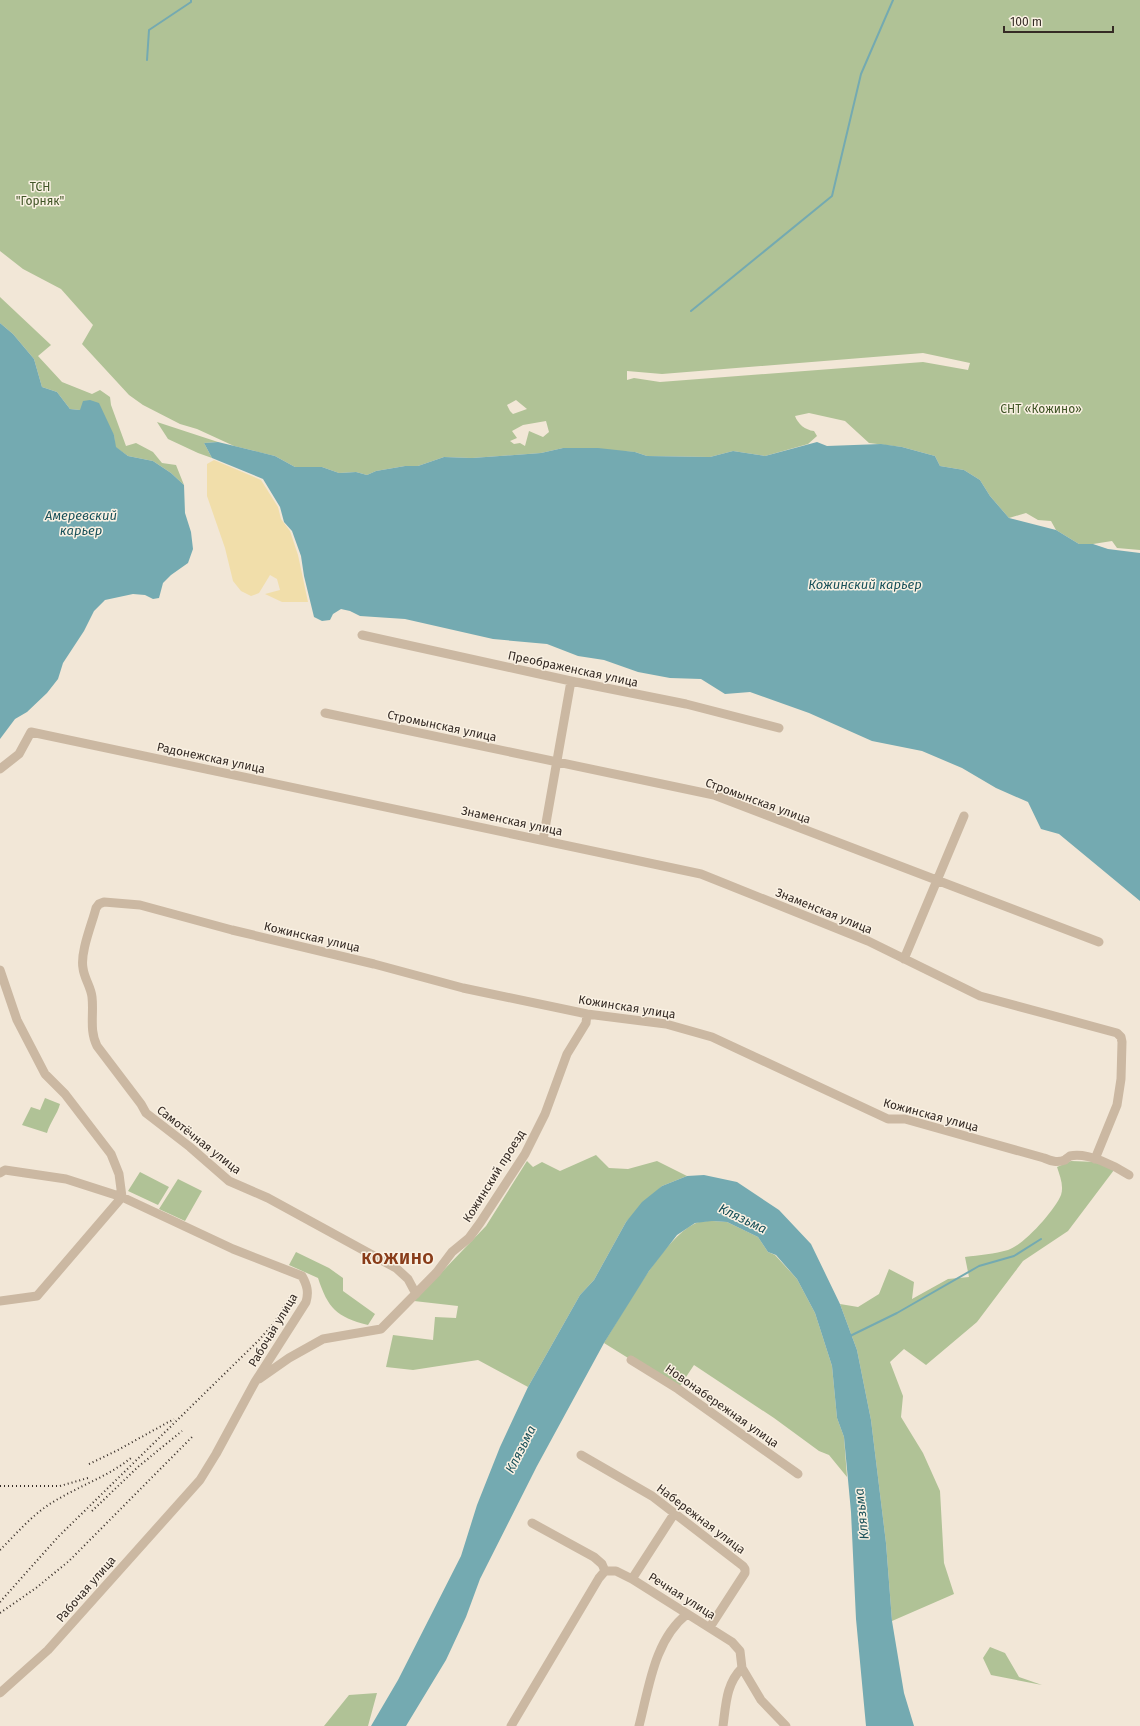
<svg xmlns="http://www.w3.org/2000/svg" width="1140" height="1726" viewBox="0 0 1140 1726" font-family="'Fira Sans',sans-serif">
	<style>
		.green { fill: #b0c296; fill-rule: evenodd }
		.sand { fill: #f1deaa }
		.water { fill: #74aab1 }
		.lines { fill: none; stroke-linecap: round; stroke-linejoin: round }
		.stream { stroke: #74aab1; stroke-width: 2 }
		.minor { stroke: #cbb8a2; stroke-width: 9 }
		.rail { stroke: #352b25; stroke-width: 2; stroke-dasharray: 1 3; stroke-linecap: butt }
		.labels { text-anchor: middle; stroke-width: 3; stroke-linejoin: round; paint-order: stroke }
		.park-label { font-size: 12px; fill: #415527; stroke: #faf1e3 }
		.street-label { font-size: 12px; fill: #352b25; stroke: #faf1e3 }
		.water-label { font-size: 13px; font-style: italic; fill: #185059; stroke: #faf1e3 }
		.district-label { font-size: 16px; font-weight: bold; letter-spacing: 1px; fill: #893c19; stroke: #faf1e3 }
	</style>
	<rect width="100%" height="100%" fill="#f2e7d7"/>
	<!-- green -->
	<path class="green" d="M 0,0 L 1140,0 L 1140,550 L 1117,548 L 1112,541 L 1093,544 L 1079,544 L 1056,530 L 1051,521 L 1038,520 L 1026,513 L 1009,518 L 990,496 L 980,480 L 964,470 L 940,466 L 935,456 L 902,447 L 869,443 L 845,421 L 809,413 L 795,416 C 798,424 805,430 814,431 L 817,436 L 808,444 L 765,456 L 733,451 L 710,457 L 647,456 L 635,452 L 563,448 L 541,453 L 472,458 L 444,457 L 418,466 L 405,466 L 376,471 L 367,475 L 356,472 L 339,473 L 322,467 L 295,467 L 275,456 L 234,446 L 197,429 L 180,424 L 143,405 L 129,395 L 82,344 L 93,325 L 61,289 L 23,269 L 0,251 ZM 923,353 L 970,363 L 968,370 L 923,362 L 660,382 L 634,378 L 627,380 L 627,371 L 662,374 ZM 516,400 L 527,409 L 513,414 L 510,411 L 507,405 ZM 546,421 L 549,432 L 543,437 L 529,431 L 525,446 L 520,443 L 514,444 L 510,441 L 517,438 L 512,431 L 523,425 Z
		M 0,297 L 51,345 L 38,356 L 62,382 L 92,394 L 100,390 L 110,397 L 111,405 L 126,446 L 136,443 L 153,452 L 162,463 L 176,465 L 184,485 L 171,473 L 153,461 L 128,456 L 115,447 L 114,435 L 80,410 L 70,409 L 57,392 L 42,387 L 34,359 L 13,334 L 0,323 Z
		M 157,422 L 218,442 L 204,443 L 212,458 L 198,453 L 168,439 Z
		M 45,1098 L 60,1104 C 57,1115 50,1122 47,1133 L 22,1125 L 31,1107 L 40,1110 Z
		M 596,1155 L 609,1168 L 628,1169 L 657,1161 L 687,1176 L 662,1186 L 626,1222 L 594,1280 L 580,1295 L 528,1387 L 478,1360 L 413,1370 L 386,1367 L 393,1335 L 433,1340 L 435,1317 L 456,1318 L 458,1306 L 414,1301 L 486,1226 L 527,1161 L 533,1167 L 542,1162 L 560,1171 Z
		M 1071,1161 L 1097,1162 L 1114,1170 L 1068,1231 L 1023,1261 L 977,1322 L 926,1365 L 904,1349 L 890,1362 L 903,1396 L 901,1417 L 923,1453 L 940,1491 L 944,1563 L 954,1594 L 892,1621 L 886,1543 L 871,1420 L 857,1350 L 840,1304 L 858,1307 L 879,1294 L 889,1269 L 914,1282 L 912,1299 L 948,1279 L 969,1277 L 965,1257 C 979,1255 995,1254 1008,1250 C 1024,1245 1055,1210 1061,1195 C 1064,1186 1060,1176 1057,1167 Z
		M 140,1172 L 169,1187 L 158,1205 L 128,1191 Z
		M 178,1179 L 202,1191 L 185,1221 L 159,1209 Z
		M 712,1221 L 727,1222 L 758,1237 L 768,1252 L 775,1255 L 797,1279 L 815,1313 L 832,1366 L 837,1418 L 844,1437 L 847,1477 L 829,1455 L 819,1451 L 774,1418 L 694,1365 L 678,1389 L 604,1343 C 624,1311 662,1240 694,1224 C 699,1221 707,1221 712,1221 Z
		M 296,1252 L 329,1268 L 343,1278 L 343,1291 L 375,1314 L 368,1325 C 336,1317 328,1308 318,1278 L 289,1265 Z
		M 990,1647 L 1005,1653 L 1019,1677 L 1042,1685 L 991,1675 L 983,1658 Z
		M 377,1693 L 368,1726 L 324,1726 L 349,1695 Z"/>
	<!-- sand -->
	<path class="sand" d="M 214,460 L 261,480 L 278,507 L 281,519 L 290,531 L 298,555 L 308,602 L 282,602 L 265,594 L 280,590 L 277,579 L 270,575 L 259,593 L 251,596 L 241,591 L 233,581 L 225,548 L 207,496 L 207,464 Z"/>
	<!-- water -->
	<path class="water" d="M 0,323 L 13,334 L 34,359 L 42,387 L 57,392 L 70,409 L 80,410 L 83,401 L 90,400 L 99,403 L 114,435 L 116,447 L 128,456 L 153,461 L 171,473 L 184,485 L 185,513 L 191,532 L 193,549 L 188,563 L 171,575 L 163,583 L 159,598 L 153,599 L 145,595 L 133,594 L 105,600 L 94,611 L 84,631 L 63,663 L 58,679 L 47,693 L 27,712 L 15,719 L 0,739 Z
		M 218,442 L 275,456 L 295,467 L 322,467 L 339,473 L 356,472 L 367,475 L 376,471 L 405,466 L 418,466 L 444,457 L 472,458 L 541,453 L 563,448 L 598,448 L 635,452 L 647,456 L 710,457 L 733,451 L 765,456 L 817,442 L 827,446 L 881,444 L 902,447 L 935,456 L 940,466 L 964,470 L 980,480 L 990,496 L 1009,518 L 1056,530 L 1079,544 L 1093,544 L 1108,549 L 1140,553 L 1140,901 L 1059,834 L 1041,829 L 1028,802 L 996,788 L 962,768 L 922,751 L 872,741 L 809,713 L 750,692 L 725,694 L 701,679 L 670,678 L 638,672 L 604,660 L 578,656 L 547,644 L 493,639 L 405,619 L 360,616 L 350,611 L 341,609 L 333,614 L 330,620 L 322,621 L 314,617 L 304,576 L 301,556 L 292,531 L 284,522 L 280,507 L 263,479 L 212,458 L 204,443 Z
		M 704,1175 L 737,1182 L 779,1210 L 811,1244 L 840,1304 L 857,1350 L 871,1420 L 886,1543 L 892,1621 L 904,1693 L 914,1726 L 866,1726 L 856,1619 L 851,1512 L 844,1437 L 837,1418 L 832,1366 L 815,1313 L 797,1279 L 776,1255 L 768,1252 L 758,1237 L 727,1222 L 712,1221 L 695,1223 L 677,1235 L 649,1271 L 604,1343 L 537,1466 L 480,1579 L 466,1617 L 446,1660 L 406,1726 L 371,1726 L 398,1680 L 461,1556 L 477,1505 L 500,1447 L 528,1387 L 580,1295 L 594,1280 L 626,1222 L 642,1202 L 662,1186 L 687,1176 Z"/>
	<g class="lines">
		<!-- stream -->
		<path class="stream" d="M 147,60 L 149,30 L 191,2 L 191,0
			M 691,311 L 832,196 L 861,74 L 893,0
			M 850,1336 L 897,1313 L 979,1266 L 1014,1256 L 1041,1239"/>
		<!-- minor -->
		<path class="minor" d="M 362,635 L 571,681 L 686,704 L 779,728
			M 325,713 L 714,795 L 1099,942
			M 0,769 L 19,754 L 31,732 L 701,874 L 868,941 L 980,996 L 1117,1033 L 1121,1037 L 1122,1042 L 1121,1079 L 1117,1105 L 1095,1159
			M 543,840 L 571,681
			M 904,959 L 964,816
			M 0,970 L 17,1020 L 45,1074 L 65,1094 L 111,1154 L 119,1174 L 122,1197
			M 0,1173 L 5,1170 L 66,1179 L 122,1197 L 233,1249 L 302,1276 C 307,1285 309,1292 306,1302 L 255,1382 L 216,1454 L 200,1480 L 48,1650 L 0,1693
			M 416,1294 L 408,1279 L 396,1268 L 268,1198 L 229,1181 L 190,1147 L 146,1113 L 141,1104 L 97,1046 C 89,1030 94,1014 92,997 C 91,987 84,978 83,968 C 80,952 92,924 96,908 L 99,904 L 104,902 L 140,905 L 232,930 L 374,964 L 463,988 L 587,1014 L 666,1024 L 712,1037 L 888,1119 L 905,1119 L 1044,1158 C 1051,1161 1057,1163 1065,1160 C 1065,1159 1069,1157 1070,1156 C 1088,1152 1115,1166 1129,1175
			M 0,1301 L 37,1296 L 122,1197
			M 631,1360 L 678,1389 L 798,1474
			M 259,1379 L 289,1358 L 323,1339 L 381,1329 L 437,1272 L 452,1252 L 469,1238 L 480,1223 L 525,1154 L 545,1114 L 567,1054 L 586,1023 L 587,1014
			M 581,1455 L 652,1496 L 743,1566 L 745,1569 L 745,1573 L 710,1627
			M 532,1523 L 594,1557 L 602,1564 L 605,1571 L 616,1571 L 632,1579 L 732,1642 L 740,1651 L 742,1668 L 761,1700 L 786,1726
			M 632,1579 L 674,1514
			M 511,1726 L 599,1578 L 605,1571
			M 639,1726 C 649,1688 654,1640 687,1614
			M 723,1726 C 726,1704 726,1684 742,1668"/>
		<!-- rail -->
		<path class="rail" d="M 89,1464 L 118,1450 L 174,1419
			M 0,1486 L 60,1486 L 88,1478
			M 92,1511 L 139,1466 L 182,1431
			M 0,1550 C 17,1533 33,1514 53,1502 C 79,1486 107,1477 131,1458
			M 0,1602 L 58,1537 L 259,1340 L 274,1323 L 289,1298
			M 0,1613 L 36,1588 L 69,1561 L 192,1437"/>
	</g>
	<g class="labels">
		<!-- park labels -->
		<g class="park-label">
			<text x="40" y="191">ТСН<tspan x="40" dy="14">"Горняк"</tspan></text>
			<text x="1041" y="413">СНТ «Кожино»</text>
		</g>
		<!-- street labels -->
		<g class="street-label">
			<text transform="translate(573 669) rotate(12)" y="4">Преображенская улица</text>
			<text transform="translate(442 726) rotate(12)" y="4">Стромынская улица</text>
			<text transform="translate(211 758) rotate(12)" y="4">Радонежская улица</text>
			<text transform="translate(758 801) rotate(20)" y="4">Стромынская улица</text>
			<text transform="translate(512 821) rotate(12)" y="4">Знаменская улица</text>
			<text transform="translate(824 911) rotate(22)" y="4">Знаменская улица</text>
			<text transform="translate(312 937) rotate(13)" y="4">Кожинская улица</text>
			<text transform="translate(627 1007) rotate(9)" y="4">Кожинская улица</text>
			<text transform="translate(931 1115) rotate(15)" y="4">Кожинская улица</text>
			<text transform="translate(199 1140) rotate(38)" y="4">Самотёчная улица</text>
			<text transform="translate(494 1176) rotate(-58)" y="4">Кожинский проезд</text>
			<text transform="translate(273 1330) rotate(-59)" y="4">Рабочая улица</text>
			<text transform="translate(722 1406) rotate(35)" y="4">Новонабережная улица</text>
			<text transform="translate(701 1519) rotate(37)" y="4">Набережная улица</text>
			<text transform="translate(86 1589) rotate(-49)" y="4">Рабочая улица</text>
			<text transform="translate(682 1596) rotate(32)" y="4">Речная улица</text>
		</g>
		<!-- water labels -->
		<g class="water-label">
			<text x="81" y="520">Амеревский<tspan x="81" dy="15">карьер</tspan></text>
			<text x="865" y="589">Кожинский карьер</text>
			<text transform="translate(743 1218) rotate(26)" y="5">Клязьма</text>
			<text transform="translate(520 1449) rotate(-63)" y="5">Клязьма</text>
			<text transform="translate(861 1514) rotate(-96)" y="5">Клязьма</text>
		</g>
		<!-- district labels -->
		<g class="district-label">
			<text x="398" y="1264">КОЖИНО</text>
		</g>
	</g>
	<!-- scale -->
	<path d="M1004 26v6h109v-6" fill="none" stroke="#352b25" stroke-width="2"/>
	<text x="1010" y="26" font-size="12" fill="#352b25" stroke="#faf1e3" stroke-width="3" paint-order="stroke">100 m</text>
</svg>
